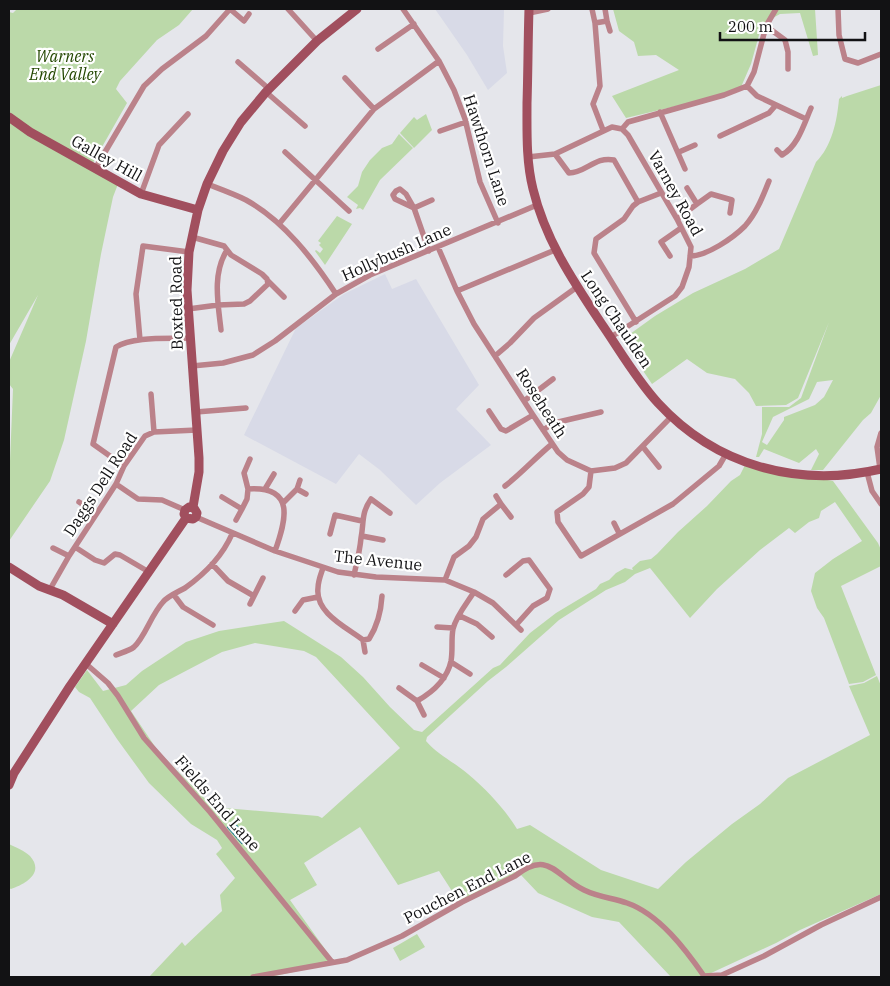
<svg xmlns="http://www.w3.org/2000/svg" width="890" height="986" viewBox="0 0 890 986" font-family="'IBM Plex Serif',serif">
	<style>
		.built { fill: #d8dae7 }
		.green { fill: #bbd9a9; fill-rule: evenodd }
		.water { fill: #43a7c1; stroke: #347a8d }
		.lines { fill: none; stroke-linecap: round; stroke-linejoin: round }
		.street { stroke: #bb828a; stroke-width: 5.5 }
		.secondary { stroke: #a14f5e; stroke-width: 9 }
		.labels { text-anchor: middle; stroke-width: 4.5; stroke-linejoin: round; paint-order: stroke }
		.park-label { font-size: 16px; font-style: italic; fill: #234700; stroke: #fff }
		.street-label { font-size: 16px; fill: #121214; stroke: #fff }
	</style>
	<rect width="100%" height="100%" fill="#e5e6eb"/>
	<!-- built -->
	<path class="built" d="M 435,9 L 504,9 L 503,46 L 507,73 L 488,90 L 467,55 Z
		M 385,274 L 392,289 L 416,279 L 479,385 L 456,409 L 491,445 L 440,483 L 416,505 L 380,470 L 359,454 L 336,484 L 244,435 L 296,328 L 344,294 Z"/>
	<!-- green -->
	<path class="green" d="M 17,9 L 193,9 L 179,25 L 157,40 L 120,81 L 116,89 L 127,103 L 90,168 L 118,184 L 113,197 L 101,254 L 86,341 L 64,440 L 50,481 L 9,541 L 9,485 L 13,389 L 9,384 L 9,362 L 38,295 L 9,345 L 9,12 L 13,13 Z
		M 613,9 L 815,9 L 818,55 L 813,56 L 800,13 L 780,14 L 762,24 L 751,64 L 741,87 L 710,98 L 626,118 L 612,96 L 679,70 L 656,55 L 638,56 L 634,42 L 619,31 Z
		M 881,85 L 881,395 L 871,413 L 863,420 L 823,470 L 811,470 L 819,454 L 816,449 L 799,463 L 764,449 L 759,457 L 756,457 L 762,434 L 762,407 L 789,407 L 801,398 L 829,322 L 798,398 L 786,405 L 756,406 L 749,393 L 735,379 L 707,373 L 687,359 L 652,384 L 621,338 L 623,339 L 655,316 L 693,293 L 745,269 L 779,249 L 816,162 C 832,146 837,121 839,99 L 842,96 L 842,98 L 847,96 ZM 833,380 L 824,397 L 815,405 L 784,417 L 784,420 L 767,445 L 762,442 L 773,417 L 809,399 L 817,382 Z
		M 426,114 L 432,130 L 414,148 L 400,133 L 414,117 L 417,120 Z
		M 399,134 L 413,148 L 380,180 L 363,210 L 360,208 L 356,209 L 358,205 L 347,197 L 358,186 L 362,172 L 370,160 L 382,148 L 392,144 Z
		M 337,216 L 352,224 L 325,265 L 315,251 L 316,250 L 320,253 L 323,249 L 319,245 L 321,243 L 318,241 Z
		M 745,465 L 833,481 L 878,543 L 881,550 L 881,566 L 841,586 L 876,675 L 863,682 L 849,684 L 824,618 L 817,608 L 811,591 L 815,573 L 833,559 L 862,541 L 835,502 L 821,511 L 819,518 L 809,522 L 795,533 L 789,528 L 760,550 L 717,589 L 690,618 L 650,568 L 635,574 L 625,582 L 606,590 L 559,620 L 548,630 L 506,667 L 488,681 L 427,737 L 426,741 C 438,755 454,762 468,774 C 487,790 504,808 517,829 L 530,825 L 601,870 L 658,889 L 686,862 L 732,824 L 760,804 L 788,778 L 870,735 L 849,686 L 864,683 L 877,676 L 881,686 L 881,894 L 800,930 L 776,943 L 709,974 L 709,977 L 671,977 L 619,922 L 592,917 L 538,893 L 521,875 L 461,905 L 439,871 L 398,885 L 360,827 L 304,863 L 317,885 L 290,900 L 335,963 L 270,977 L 149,977 L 182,942 L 185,946 L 222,911 L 220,895 L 235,878 L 216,854 L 222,848 L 217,840 L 191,824 L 149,783 L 117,739 L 90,698 L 79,692 L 75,687 L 87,670 L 103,691 L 126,685 L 142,671 L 186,642 L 219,631 L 284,621 L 341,657 L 363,677 L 390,707 L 414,730 L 422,732 L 483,677 L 493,668 L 500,665 L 530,633 L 556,613 L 596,589 L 600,584 L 609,580 L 616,573 L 625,568 L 633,570 L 632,568 L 640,561 L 651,559 L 657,554 L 678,532 L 707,506 L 731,481 L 740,475 ZM 255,643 L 304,651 L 316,657 L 400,748 L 322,818 L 318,816 L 213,807 L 158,751 L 131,711 L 159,685 L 222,652 Z
		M 9,844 C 15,847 25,851 30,856 C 45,873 25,884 11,889 L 9,888 Z
		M 417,934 L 425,947 L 400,961 L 393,948 Z"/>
	<!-- water -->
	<path class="water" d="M 231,823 L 235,823 L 248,839 L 242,844 L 227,827 Z"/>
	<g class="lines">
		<!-- street -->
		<path class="street" d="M 230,9 L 244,21 L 249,14
			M 288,9 L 317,41
			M 403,9 L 439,61 L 454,90 L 465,119 L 480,182 L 498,223
			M 592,9 L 595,23 L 600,86 L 593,104 L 603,130
			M 838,9 L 839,35 L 845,59 L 858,63 L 881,54
			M 529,13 L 548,9
			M 607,21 L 610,31
			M 595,23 L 607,21 L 605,9
			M 766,26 L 785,40 L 788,52 L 788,69
			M 378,49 L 414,24
			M 238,62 L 269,89
			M 345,78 L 374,109
			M 747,86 L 757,96 L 806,119
			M 266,92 L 305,126
			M 660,112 L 685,169
			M 622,129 L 628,122 L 724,95 L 747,86 L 754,72 L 766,26 L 776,9
			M 440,131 L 466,122
			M 720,136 L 769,113 L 776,105
			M 777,150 L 782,155 C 798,146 804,124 811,108
			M 285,152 L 349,211
			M 679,152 L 695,145
			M 555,154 L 569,173 C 586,173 595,156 614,160 L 638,202 L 661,193
			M 528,157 L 555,154 L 612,127 L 622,129 L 628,135 L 677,219 L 691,247 L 689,267 L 682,287 L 675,296 L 611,337
			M 95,169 L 144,86 L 162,69 L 206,36 L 230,9
			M 207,184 C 220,189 234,194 246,200 C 284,221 313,259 336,294
			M 400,189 L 406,194 L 414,208 L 395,199 L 393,195 L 396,191 Z
			M 141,194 L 159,145 L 188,114
			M 697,204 L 711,194 L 732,200 L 730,213
			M 677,219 L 697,204 L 687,188
			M 279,224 L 374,109 L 439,61
			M 438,247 L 457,291 L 474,324 L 533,415 L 558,452 L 567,460 L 591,471 L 615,468 L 626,463 L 671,417
			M 429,251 L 414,208 L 432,200
			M 670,256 L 661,242 L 681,228
			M 690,256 C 707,256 733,238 745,226 C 756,214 763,196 769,181
			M 268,281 L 284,297
			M 457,291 L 555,250
			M 188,309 L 218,305 L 244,304 L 250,301 L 268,284 L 267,279 L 262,274 L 231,255 L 224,246 L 192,237
			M 636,322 L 594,253 L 596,239 L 624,219 L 633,206 L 638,202
			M 221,330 C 218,303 212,274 227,250
			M 140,340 L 136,294 L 143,246 L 189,252
			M 495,356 L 510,343 L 534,318 L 577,287
			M 192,366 L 223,363 L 253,355 L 275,341 L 336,294 L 370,275 L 537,205
			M 151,394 L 154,432
			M 524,401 L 553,379
			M 489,411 L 501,429 L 506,431 L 533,415
			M 196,412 L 246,408
			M 543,430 L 554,423 L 601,412
			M 643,447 L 659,467
			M 124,466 L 93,444 L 116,347 C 133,336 169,339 190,338
			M 880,469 L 877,447 L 881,433
			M 591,471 L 589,487 L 583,494 L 557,512 L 558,522 L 581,556 L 673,504 L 719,466 L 726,454
			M 867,472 L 872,491 L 881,504
			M 116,484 L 138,499 L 162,500 L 185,510
			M 505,486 C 522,473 536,457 552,444
			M 248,489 L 244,473 L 250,459
			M 265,489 L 274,474
			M 297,489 L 300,480
			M 496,496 L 501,504
			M 222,497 L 242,509 L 247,499 L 248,489 C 296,486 286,520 275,551
			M 79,502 L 96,513
			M 283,503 L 297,489 L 306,494
			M 196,517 L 275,551 L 338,572 L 376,577 L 445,580 L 474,592 L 493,603 L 521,630
			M 236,520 L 242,509
			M 614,523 L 619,533
			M 330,534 L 335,515 L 362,521
			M 362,536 L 383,540
			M 75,547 L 95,560 L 104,563 L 115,554 L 120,555 L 149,572
			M 53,548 L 69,556
			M 212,564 L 228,581 L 254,596 L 263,578
			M 323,568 C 321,574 318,581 318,588 C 315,613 346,627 363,640
			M 354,575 C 357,562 360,550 361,538 C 364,523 361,513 371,499 L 390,513
			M 506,575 L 523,561 L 529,560 L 550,589 L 547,598 L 533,606 L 516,625
			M 445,580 L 454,557 L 469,546 L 476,537 L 483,519 L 501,504 L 511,517
			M 49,591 L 69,556 L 116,484 L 124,466 L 145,436 L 154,432 L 197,430
			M 174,595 L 183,607 L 213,625
			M 250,604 L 254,596
			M 295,611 L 303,600 L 318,597
			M 460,616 L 477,624 L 492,637
			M 437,627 L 453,628
			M 365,652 L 363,640 L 369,639 C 378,625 381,612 382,596
			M 116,655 C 121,653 129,651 134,647 C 145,637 151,615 163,602 C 168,596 178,592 185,588 C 206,573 222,557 232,534
			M 451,662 L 470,674
			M 85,663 L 108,683 L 118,696 L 144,738 L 210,812 L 332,962
			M 422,665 L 444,678
			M 399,688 L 417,701 C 433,692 447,680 451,661 C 453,650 451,639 453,629 C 456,616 467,603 474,592
			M 417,701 L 424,715
			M 253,977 L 347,960 L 402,936 L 462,902 L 515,876 C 549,849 555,876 584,890 C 598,897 613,898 627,903 C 659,914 686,950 704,976 L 722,975 L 764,956 L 821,925 L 881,897"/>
		<!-- secondary -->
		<path class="secondary" d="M 529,9 C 528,40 528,72 527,103 C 527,132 526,161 533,189 C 545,239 573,281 601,323 C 619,349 636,379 658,403 C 716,466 798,488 881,469
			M 9,117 L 30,132 L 141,194 L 198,210
			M 193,507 L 199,472 L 199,458 L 187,290 L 189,252 L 198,210 L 207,184 L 223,151 L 241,122 L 266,92 L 317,41 L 357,9
			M 9,567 L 39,586 L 63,595 L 113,624
			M 9,785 L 14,773 L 70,686 L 186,518 L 184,514 L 185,510 L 189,507 L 194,508 L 197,513 L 196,517 L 193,519 L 186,518"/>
	</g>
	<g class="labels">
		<!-- park labels -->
		<g class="park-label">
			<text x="65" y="62">Warners<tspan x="65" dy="18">End Valley</tspan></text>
		</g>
		<!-- street labels -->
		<g class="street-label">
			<text transform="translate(487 150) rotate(72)" y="6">Hawthorn Lane</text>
			<text transform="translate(107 158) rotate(29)" y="6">Galley Hill</text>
			<text transform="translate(676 193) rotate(61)" y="6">Varney Road</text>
			<text transform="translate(396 252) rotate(-24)" y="6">Hollybush Lane</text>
			<text transform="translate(176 303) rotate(-91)" y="6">Boxted Road</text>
			<text transform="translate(617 319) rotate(56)" y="6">Long Chaulden</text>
			<text transform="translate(542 403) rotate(57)" y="6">Roseheath</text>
			<text transform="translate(100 484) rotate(-57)" y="6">Daggs Dell Road</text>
			<text transform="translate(378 560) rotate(6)" y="6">The Avenue</text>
			<text transform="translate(218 803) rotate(49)" y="6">Fields End Lane</text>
			<text transform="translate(467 887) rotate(-27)" y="6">Pouchen End Lane</text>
		</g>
	</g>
	<!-- border -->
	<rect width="890" height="986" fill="none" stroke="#121214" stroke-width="20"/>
	<!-- scale -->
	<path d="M720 32v8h145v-8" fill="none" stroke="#121214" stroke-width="2.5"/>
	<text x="728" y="32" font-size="15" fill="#121214" stroke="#ffffff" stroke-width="4" paint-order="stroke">200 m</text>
</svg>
